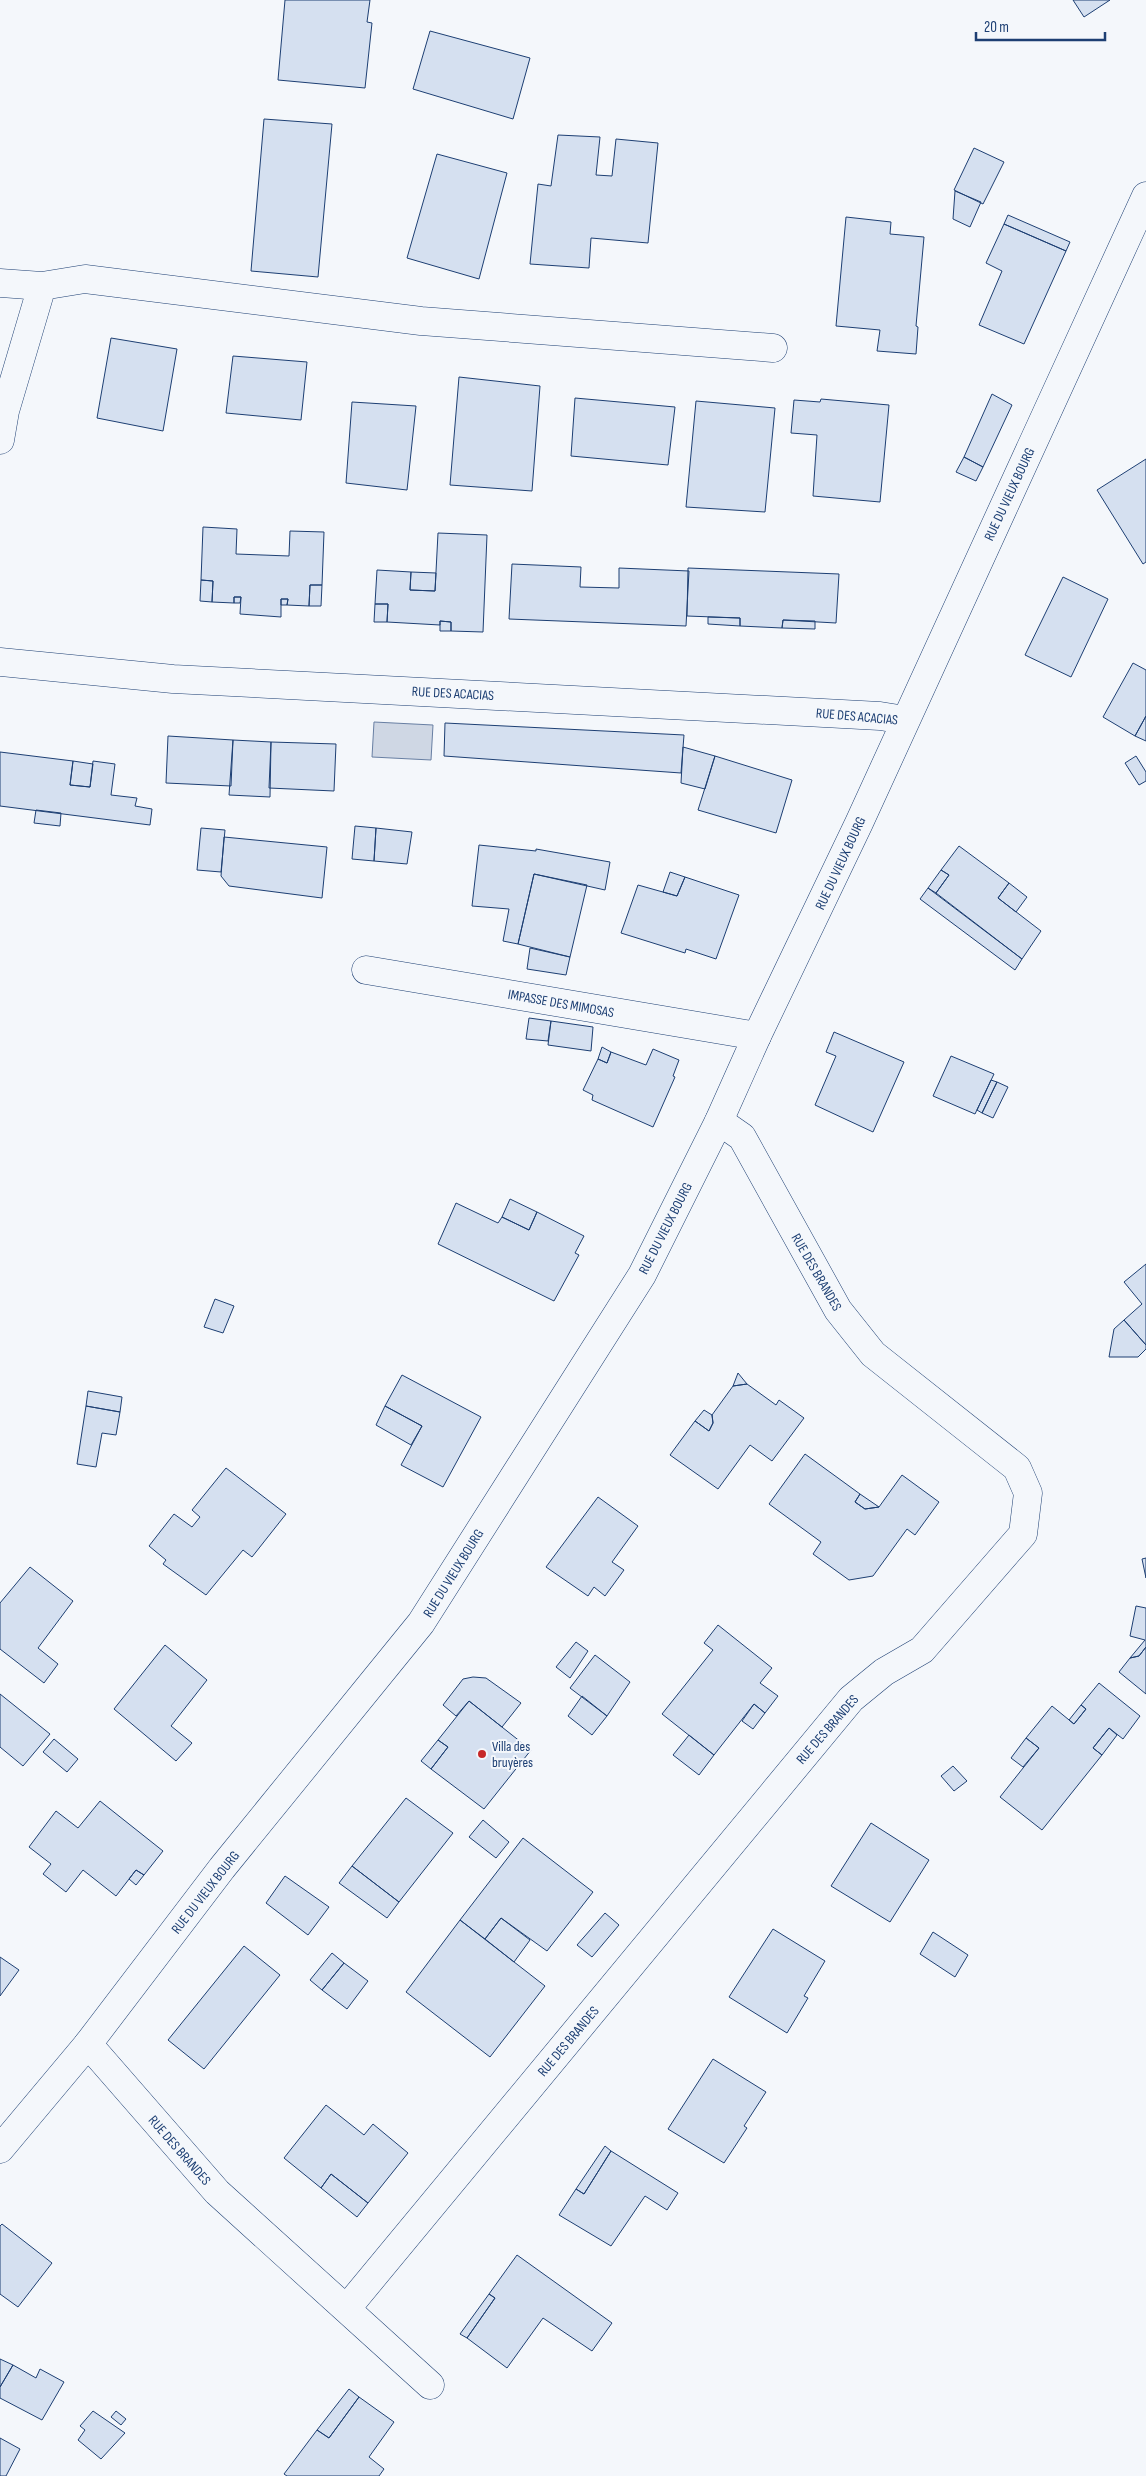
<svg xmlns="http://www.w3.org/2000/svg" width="1146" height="2476" viewBox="0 0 1146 2476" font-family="'Sofia Sans Condensed',sans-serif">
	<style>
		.water { fill: #cfd7e4; stroke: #687fa3 }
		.building { fill: #d5e0f0; stroke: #1d3f73 }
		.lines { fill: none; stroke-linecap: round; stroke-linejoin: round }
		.street-casing { stroke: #1d3f73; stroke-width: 29 }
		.secondary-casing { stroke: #1d3f73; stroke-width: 29 }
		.street { stroke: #f4f7fb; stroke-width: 28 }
		.secondary { stroke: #f4f7fb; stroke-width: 28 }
		.poi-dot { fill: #c62828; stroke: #f4f7fb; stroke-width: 2 }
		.labels { text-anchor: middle; stroke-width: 4; stroke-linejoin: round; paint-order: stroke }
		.street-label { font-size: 14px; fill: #1d3f73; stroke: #f4f7fb }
		.poi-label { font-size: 14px; fill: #1d3f73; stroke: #f4f7fb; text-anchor: start }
	</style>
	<rect width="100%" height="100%" fill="#f4f7fb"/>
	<!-- water -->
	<path class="water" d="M 374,722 L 433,725 L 431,760 L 372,757 Z"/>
	<!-- building -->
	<path class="building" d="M 285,0 L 370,0 L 367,22 L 372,23 L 365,88 L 278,80 Z
		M 1073,0 L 1110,0 L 1084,17 Z
		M 430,31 L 530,58 L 513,119 L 413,89 Z
		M 264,119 L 332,124 L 318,277 L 251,271 Z
		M 558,135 L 600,137 L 596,175 L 612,176 L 616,139 L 658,143 L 648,243 L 591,238 L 589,268 L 530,264 L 538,184 L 551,186 Z
		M 974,148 L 1004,162 L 983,204 L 954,190 Z
		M 437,154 L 507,173 L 479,279 L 407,258 Z
		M 955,191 L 981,202 L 970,227 L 953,219 Z
		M 1008,215 L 1070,242 L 1066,251 L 1004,224 Z
		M 846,217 L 891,222 L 890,234 L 924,237 L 916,326 L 918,327 L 916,354 L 877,351 L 880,330 L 836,326 Z
		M 1004,224 L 1066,251 L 1024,344 L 979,325 L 1002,271 L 986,263 Z
		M 111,338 L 177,349 L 163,431 L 97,418 Z
		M 233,356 L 307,362 L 301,420 L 226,413 Z
		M 459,377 L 540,386 L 532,491 L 450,485 Z
		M 992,394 L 1012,405 L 983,467 L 964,457 Z
		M 575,398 L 675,407 L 668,465 L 571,456 Z
		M 821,399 L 889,405 L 880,502 L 813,496 L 817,435 L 791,433 L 794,400 L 820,402 Z
		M 696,401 L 775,408 L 765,512 L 686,507 Z
		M 352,402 L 416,406 L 407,490 L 346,483 Z
		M 964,457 L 983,467 L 976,481 L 956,472 Z
		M 1146,459 L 1146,562 L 1143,564 L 1097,490 Z
		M 203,527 L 237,529 L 236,554 L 289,556 L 290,531 L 324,532 L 322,585 L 310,585 L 309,606 L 287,605 L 288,599 L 281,599 L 281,617 L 240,614 L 241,597 L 234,597 L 234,603 L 212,602 L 213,581 L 201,580 Z
		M 438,533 L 487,535 L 483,632 L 451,631 L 451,622 L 440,621 L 440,625 L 387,622 L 388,604 L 375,604 L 377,570 L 411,572 L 410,590 L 435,591 Z
		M 512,564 L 581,567 L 580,587 L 619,588 L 619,568 L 689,571 L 686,626 L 509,619 Z
		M 688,568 L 839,574 L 836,623 L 783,620 L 782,628 L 740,626 L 740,618 L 687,616 Z
		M 411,572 L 436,573 L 435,591 L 410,590 Z
		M 1063,577 L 1108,599 L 1071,677 L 1025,655 Z
		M 201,580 L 213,581 L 212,602 L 200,601 Z
		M 310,585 L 322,585 L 321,606 L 309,606 Z
		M 234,597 L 241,597 L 240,603 L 234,603 Z
		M 281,599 L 288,599 L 287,605 L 281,605 Z
		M 375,604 L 388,604 L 387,622 L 374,622 Z
		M 708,617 L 740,618 L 740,626 L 708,624 Z
		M 783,620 L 815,621 L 815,629 L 782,628 Z
		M 440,621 L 451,622 L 451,631 L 440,631 Z
		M 1133,663 L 1146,670 L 1146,716 L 1135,736 L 1103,717 Z
		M 1146,716 L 1146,741 L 1135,736 Z
		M 445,723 L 684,735 L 681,773 L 444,756 Z
		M 168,736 L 233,740 L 231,786 L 166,783 Z
		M 233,740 L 271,742 L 270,797 L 229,795 Z
		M 271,742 L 336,744 L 334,791 L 269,788 Z
		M 683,747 L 715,756 L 705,789 L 681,783 Z
		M 0,752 L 73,761 L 70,785 L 90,787 L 93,761 L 115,764 L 111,795 L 137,798 L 135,806 L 152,809 L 150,825 L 0,806 Z
		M 715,756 L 792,780 L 776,833 L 698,810 Z
		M 1136,756 L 1146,772 L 1146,781 L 1139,785 L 1125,763 Z
		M 73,761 L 93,764 L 90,787 L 70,785 Z
		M 36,810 L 61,813 L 60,826 L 34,823 Z
		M 355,826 L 376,828 L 374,861 L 352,859 Z
		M 201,828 L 225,830 L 221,872 L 197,870 Z
		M 376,828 L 412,832 L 407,864 L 374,861 Z
		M 224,837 L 327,847 L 322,898 L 229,886 L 221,876 Z
		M 479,845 L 536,851 L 536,849 L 610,862 L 605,890 L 534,874 L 518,944 L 503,941 L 509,909 L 472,906 Z
		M 959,846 L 1009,883 L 998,898 L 1041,931 L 1022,959 L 936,893 L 949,875 L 941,870 Z
		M 941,870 L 949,875 L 936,893 L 928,888 Z
		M 670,872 L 685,877 L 677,896 L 663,892 Z
		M 534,874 L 587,885 L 570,957 L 518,944 Z
		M 685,877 L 739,895 L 716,959 L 686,949 L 685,953 L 621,933 L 638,885 L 677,896 Z
		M 1009,883 L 1027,897 L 1016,912 L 998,898 Z
		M 928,888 L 1022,959 L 1015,970 L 920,899 Z
		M 530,948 L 570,957 L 566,975 L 527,969 Z
		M 529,1018 L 551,1021 L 548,1041 L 526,1039 Z
		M 551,1021 L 593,1027 L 591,1051 L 548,1045 Z
		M 834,1032 L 904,1062 L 873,1132 L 815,1105 L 836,1056 L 826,1052 Z
		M 602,1047 L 611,1052 L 607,1063 L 598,1059 Z
		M 653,1049 L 679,1060 L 673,1076 L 675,1077 L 653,1127 L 592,1100 L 593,1095 L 583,1090 L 598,1059 L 607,1063 L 611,1052 L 646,1065 Z
		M 951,1056 L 994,1074 L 975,1114 L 933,1096 Z
		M 991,1080 L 997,1082 L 982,1113 L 977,1110 Z
		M 997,1082 L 1008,1087 L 993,1118 L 982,1113 Z
		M 510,1199 L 537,1212 L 529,1230 L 502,1217 Z
		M 456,1203 L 498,1223 L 502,1217 L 529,1230 L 537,1212 L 584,1236 L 575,1253 L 579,1255 L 554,1301 L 438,1244 Z
		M 1146,1264 L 1146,1345 L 1124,1320 L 1142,1304 L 1124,1282 Z
		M 215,1299 L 234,1306 L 223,1333 L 204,1327 Z
		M 1124,1320 L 1146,1345 L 1146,1349 L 1138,1357 L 1109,1357 L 1114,1329 Z
		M 738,1373 L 747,1384 L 733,1386 Z
		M 402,1375 L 481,1417 L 443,1487 L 401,1465 L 422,1426 L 385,1406 Z
		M 747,1384 L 776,1405 L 779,1400 L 804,1418 L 772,1461 L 750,1445 L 718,1489 L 670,1455 L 695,1421 L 709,1431 L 713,1423 L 712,1415 L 733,1386 Z
		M 88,1391 L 122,1397 L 120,1412 L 86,1406 Z
		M 86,1406 L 120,1412 L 116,1435 L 102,1433 L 96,1467 L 77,1464 Z
		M 385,1406 L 422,1426 L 411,1445 L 376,1425 Z
		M 704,1410 L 712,1415 L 713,1423 L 709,1431 L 695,1421 Z
		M 805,1454 L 860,1494 L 855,1502 L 865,1509 L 879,1507 L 902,1475 L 939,1502 L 915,1535 L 907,1529 L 873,1576 L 849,1580 L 813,1554 L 821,1542 L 769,1504 Z
		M 226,1468 L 286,1514 L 252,1557 L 243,1550 L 206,1595 L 163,1564 L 166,1560 L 149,1546 L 174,1514 L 192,1527 L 200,1517 L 192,1510 Z
		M 860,1494 L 879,1507 L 865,1509 L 855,1502 Z
		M 598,1497 L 638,1526 L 612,1562 L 624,1570 L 605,1596 L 594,1587 L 588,1596 L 546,1567 Z
		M 1146,1558 L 1146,1578 L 1142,1559 Z
		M 30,1567 L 73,1601 L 38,1648 L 58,1664 L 44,1683 L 0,1649 L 0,1603 Z
		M 1136,1606 L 1146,1608 L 1146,1647 L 1139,1656 L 1130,1658 L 1145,1640 L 1130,1636 Z
		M 718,1625 L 772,1668 L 760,1683 L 778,1696 L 765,1713 L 754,1704 L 714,1755 L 662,1714 L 713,1650 L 704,1643 Z
		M 576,1642 L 588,1651 L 570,1678 L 556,1667 Z
		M 165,1645 L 207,1680 L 171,1726 L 192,1743 L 176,1761 L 114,1709 Z
		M 1146,1647 L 1146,1694 L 1119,1672 L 1130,1658 L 1139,1656 Z
		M 595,1655 L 630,1682 L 607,1716 L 570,1688 Z
		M 473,1677 L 486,1678 L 521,1703 L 502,1727 L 469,1701 L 456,1716 L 443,1705 L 463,1679 Z
		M 1099,1683 L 1140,1716 L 1123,1739 L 1109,1728 L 1093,1748 L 1102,1755 L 1042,1830 L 1000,1797 L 1039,1748 L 1026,1738 L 1052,1706 L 1074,1724 L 1086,1709 L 1081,1705 Z
		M 0,1694 L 50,1734 L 23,1766 L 0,1747 Z
		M 582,1696 L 607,1716 L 592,1735 L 568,1716 Z
		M 469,1701 L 531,1750 L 484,1809 L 431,1769 L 448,1747 L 438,1740 Z
		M 754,1704 L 765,1713 L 753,1729 L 742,1721 Z
		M 1081,1705 L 1086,1709 L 1074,1724 L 1069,1720 Z
		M 1109,1728 L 1117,1735 L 1102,1755 L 1093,1748 Z
		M 689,1735 L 714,1755 L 699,1775 L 673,1755 Z
		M 1026,1738 L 1039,1748 L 1023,1767 L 1011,1758 Z
		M 54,1739 L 78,1759 L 67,1772 L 43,1752 Z
		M 438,1740 L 448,1747 L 431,1769 L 421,1761 Z
		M 953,1766 L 967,1781 L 954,1791 L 941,1776 Z
		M 406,1798 L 453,1833 L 399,1902 L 352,1866 Z
		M 100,1801 L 163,1851 L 144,1875 L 136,1870 L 116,1896 L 83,1870 L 66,1892 L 43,1874 L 51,1864 L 29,1847 L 56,1811 L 78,1828 Z
		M 483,1820 L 509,1842 L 496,1858 L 469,1837 Z
		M 871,1823 L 929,1860 L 890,1922 L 831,1886 Z
		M 523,1838 L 593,1892 L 547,1951 L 501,1918 L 485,1939 L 460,1920 Z
		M 352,1866 L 399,1902 L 387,1918 L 339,1883 Z
		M 136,1870 L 144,1875 L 136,1885 L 129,1879 Z
		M 285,1876 L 329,1907 L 308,1935 L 266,1903 Z
		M 605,1913 L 619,1925 L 592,1957 L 577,1945 Z
		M 501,1918 L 530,1940 L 514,1962 L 485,1939 Z
		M 460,1920 L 545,1986 L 490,2057 L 406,1992 Z
		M 773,1929 L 825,1961 L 804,1996 L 808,1998 L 787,2033 L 729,1997 Z
		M 933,1932 L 968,1955 L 955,1977 L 920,1954 Z
		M 244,1946 L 280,1975 L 204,2069 L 168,2040 Z
		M 332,1953 L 344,1963 L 322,1990 L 310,1980 Z
		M 0,1957 L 19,1970 L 0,1996 Z
		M 344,1963 L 368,1981 L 347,2009 L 322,1990 Z
		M 713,2059 L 766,2092 L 744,2126 L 747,2128 L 724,2163 L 668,2129 Z
		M 326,2105 L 364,2135 L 373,2124 L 408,2153 L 368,2203 L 331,2174 L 321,2188 L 284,2158 Z
		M 605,2146 L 611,2151 L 584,2194 L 576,2189 Z
		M 611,2151 L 678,2193 L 667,2210 L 645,2196 L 611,2246 L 559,2215 L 576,2189 L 584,2194 Z
		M 331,2174 L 368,2203 L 357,2217 L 321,2188 Z
		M 2,2224 L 52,2263 L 18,2307 L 0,2294 L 0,2226 Z
		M 517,2255 L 612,2323 L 592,2351 L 543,2318 L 507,2368 L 467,2338 L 495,2298 L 489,2294 Z
		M 489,2294 L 495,2298 L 467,2338 L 460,2334 Z
		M 0,2359 L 13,2365 L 0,2387 Z
		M 13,2365 L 36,2378 L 40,2369 L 64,2382 L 42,2420 L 0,2398 L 0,2387 Z
		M 349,2389 L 359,2397 L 329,2438 L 317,2430 Z
		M 359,2397 L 394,2422 L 369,2457 L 384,2469 L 379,2476 L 287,2476 L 284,2474 L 317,2430 L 329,2438 Z
		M 93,2411 L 125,2433 L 101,2459 L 78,2440 L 85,2430 L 80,2426 Z
		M 116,2411 L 126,2419 L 121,2425 L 111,2417 Z
		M 0,2438 L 20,2449 L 6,2476 L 0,2476 Z"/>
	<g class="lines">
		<!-- street casing -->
		<g class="street-casing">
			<path id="street" d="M 0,283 L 42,286
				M 0,440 L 5,411 L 42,286 L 85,279 L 421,321 L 773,348
				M 0,662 L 173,679 L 880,716 L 905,720
				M 366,970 L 757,1036
				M 88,2044 L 217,2192 L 430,2385
				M 347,2308 L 851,1699 L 884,1672 L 922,1650 L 1023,1534 L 1028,1493 L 1017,1468 L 873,1354 L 838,1310 L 742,1137 L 719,1121"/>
		</g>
		<!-- secondary casing -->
		<g class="secondary-casing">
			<path id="secondary" d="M 0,2149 L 88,2044 L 222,1868 L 421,1623 L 642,1275 L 719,1121 L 757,1036 L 859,823 L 1146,196"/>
		</g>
		<!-- street -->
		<use href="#street" class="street"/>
		<!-- secondary -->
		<use href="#secondary" class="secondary"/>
	</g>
	<!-- markers -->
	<circle class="poi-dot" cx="482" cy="1754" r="5"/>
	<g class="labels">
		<!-- street labels -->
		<g class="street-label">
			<text transform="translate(1009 494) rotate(-65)" y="5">RUE DU VIEUX BOURG</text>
			<text transform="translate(453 693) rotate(3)" y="5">RUE DES ACACIAS</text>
			<text transform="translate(857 716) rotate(5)" y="5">RUE DES ACACIAS</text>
			<text transform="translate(840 863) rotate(-65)" y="5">RUE DU VIEUX BOURG</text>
			<text transform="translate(561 1003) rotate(10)" y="5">IMPASSE DES MIMOSAS</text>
			<text transform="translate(665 1228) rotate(-63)" y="5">RUE DU VIEUX BOURG</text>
			<text transform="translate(817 1272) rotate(60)" y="5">RUE DES BRANDES</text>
			<text transform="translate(453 1573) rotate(-58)" y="5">RUE DU VIEUX BOURG</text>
			<text transform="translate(827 1729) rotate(-49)" y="5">RUE DES BRANDES</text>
			<text transform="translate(205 1892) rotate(-52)" y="5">RUE DU VIEUX BOURG</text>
			<text transform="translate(568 2041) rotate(-50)" y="5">RUE DES BRANDES</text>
			<text transform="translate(180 2150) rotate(49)" y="5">RUE DES BRANDES</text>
		</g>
		<!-- poi labels -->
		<g class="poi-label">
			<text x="492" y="1751">Villa des<tspan x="492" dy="16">bruyères</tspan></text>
		</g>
	</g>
	<!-- scale -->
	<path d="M976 32v8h129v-8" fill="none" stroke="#1d3f73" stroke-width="2.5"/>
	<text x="984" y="32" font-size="15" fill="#1d3f73" stroke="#f4f7fb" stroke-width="4" paint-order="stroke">20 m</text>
</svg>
